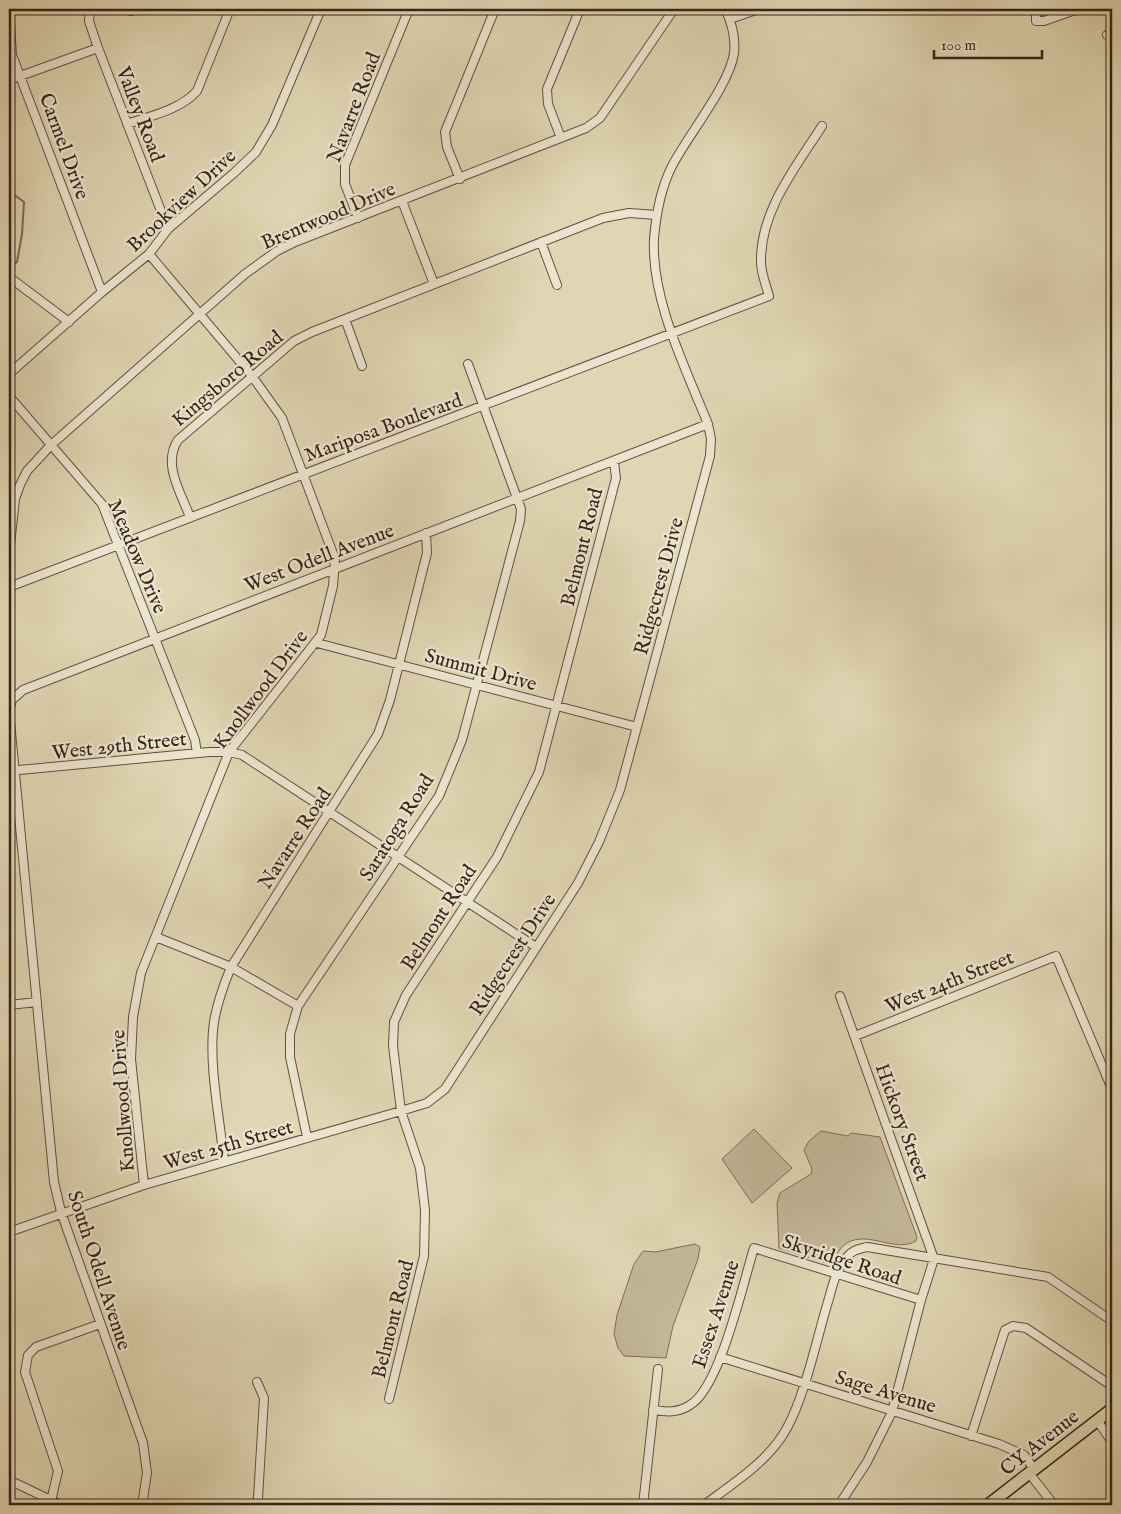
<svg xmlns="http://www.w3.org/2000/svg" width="1121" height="1514" viewBox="0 0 1121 1514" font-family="'IM FELL English',serif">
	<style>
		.green { fill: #c3b899; stroke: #7e6e5a }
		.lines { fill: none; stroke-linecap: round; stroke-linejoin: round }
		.stream { stroke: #7b6a57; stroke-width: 2 }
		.street-casing { stroke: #625040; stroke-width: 10 }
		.primary-casing { stroke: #38231a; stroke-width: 14 }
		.street { stroke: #ebe4ce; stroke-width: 8 }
		.primary { stroke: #e0d6b3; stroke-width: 11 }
		.labels { text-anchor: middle; stroke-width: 4.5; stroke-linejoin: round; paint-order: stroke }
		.street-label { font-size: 20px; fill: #38231a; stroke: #ebe4ce }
	</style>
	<rect width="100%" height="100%" fill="#e0d6b3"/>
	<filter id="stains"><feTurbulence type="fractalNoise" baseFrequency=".004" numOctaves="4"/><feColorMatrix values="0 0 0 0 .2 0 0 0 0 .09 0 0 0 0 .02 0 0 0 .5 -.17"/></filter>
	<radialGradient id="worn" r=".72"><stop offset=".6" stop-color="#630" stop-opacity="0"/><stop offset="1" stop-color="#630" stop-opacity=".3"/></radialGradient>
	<!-- green -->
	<path class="green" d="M 754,1129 L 792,1168 L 752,1203 L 722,1159 Z
		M 821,1131 L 848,1136 L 851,1133 L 880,1137 L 917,1237 L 916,1241 C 894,1254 864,1227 843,1246 C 838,1251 835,1258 831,1263 L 827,1263 L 779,1248 L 777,1203 L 780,1193 L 811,1174 L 812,1169 L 804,1150 L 809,1141 Z
		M 695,1244 L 700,1247 L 698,1259 L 673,1326 L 666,1358 L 624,1356 L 618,1348 L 614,1334 L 617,1315 L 634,1264 L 643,1251 L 655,1252 Z"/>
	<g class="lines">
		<!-- stream -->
		<path class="stream" d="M 9,191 L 24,202 L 22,234 L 17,262 L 9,268"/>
		<!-- street casing -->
		<g class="street-casing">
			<path id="street" d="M 9,9 L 12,55 L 102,292
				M 90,9 L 89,21 L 98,48 L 168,229
				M 127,9 L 131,11
				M 1045,9 L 1036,13 L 1036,21 L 1044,21 L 1078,9
				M 730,19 L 759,9
				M 1107,35 L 1112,33
				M 9,80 L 98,48
				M 127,124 C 150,116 180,110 197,91 L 230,9
				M 561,138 L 548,104 L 547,89 L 580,9
				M 460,179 L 447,147 L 445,132 L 495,9
				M 402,201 L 434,284
				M 358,218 L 345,184 L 345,165 L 409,9
				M 541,242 L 557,285
				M 9,277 L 69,322
				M 345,319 L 362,366
				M 9,374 L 102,292 L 149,254 L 168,229 L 234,173 L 256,152 L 272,125 L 321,9
				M 9,396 L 102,504 L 195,740 L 197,753
				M 190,517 C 181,493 162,464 178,440 L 294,341 L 312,332 L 603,218 L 629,213 L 657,215
				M 9,554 L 15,499 L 20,485 L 27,471 L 51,445 L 245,274 L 277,251 L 295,242 L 586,128 L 600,118 L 674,9
				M 9,587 L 769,296 C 766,285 761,273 761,262 C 760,211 796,167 822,126
				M 317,643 L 637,727
				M 9,771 L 209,752 L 229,752 L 242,755 L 536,947
				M 156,937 L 231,967 L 298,1006
				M 9,1005 L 37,1002
				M 855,1036 L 1056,956 L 1112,1089
				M 307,1137 L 290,1057 L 290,1034 L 298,1006 L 439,796 L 462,740 L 520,521 L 521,509 L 468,364
				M 224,1161 C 220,1119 208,1063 214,1022 C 217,1003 224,984 231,967 L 378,734 L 390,700 L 427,553 L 426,533
				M 144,1185 L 131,1059 L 133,1017 L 141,973 L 229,752 L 321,635 L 333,586 L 335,559 L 282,418 L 252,376 L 149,254
				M 9,1232 L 144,1185 L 401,1111 L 427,1103 L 445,1089 L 578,883 L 599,842 L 620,790 L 710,456 L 711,439 L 708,424 C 686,369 651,300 654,239 C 656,214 661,188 672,166 C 688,135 730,84 734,53 C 736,36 732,23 725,9
				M 720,1357 L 999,1444 L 1024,1455 L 1034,1469
				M 389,1399 L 424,1256 L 425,1210 L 420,1168 L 401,1111 L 393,1046 L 394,1022 L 406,995 L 497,857 L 539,772 L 616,478 L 614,461
				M 653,1410 C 667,1412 678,1413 690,1405 C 720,1388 743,1283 754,1248 L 921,1300
				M 1097,1420 L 1112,1442
				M 971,1436 L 1005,1330 L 1013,1326 L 1026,1328 L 1112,1386
				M 1029,1473 L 1054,1505
				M 9,1480 L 61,1505
				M 51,1501 L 58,1471 L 25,1372 L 28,1355 L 36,1347 L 100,1324
				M 142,1505 L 147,1473 L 143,1443 L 61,1212 L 54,1182 L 9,711 L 12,700 L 23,690 L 708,424
				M 255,1505 L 258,1498 L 264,1398 L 257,1382
				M 643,1505 L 658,1369
				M 704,1505 C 734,1483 769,1461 787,1428 C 805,1395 816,1342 827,1305 C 832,1289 835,1270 847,1257 C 852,1250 859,1249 867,1247 L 1048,1277 L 1112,1321
				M 839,1505 L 867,1462 L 892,1412 L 921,1300 L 934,1259 L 840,996"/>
		</g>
		<!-- primary casing -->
		<g class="primary-casing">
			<path id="primary" d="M 988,1505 L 1112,1409"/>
		</g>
		<!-- street -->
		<use href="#street" class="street"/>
		<!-- primary -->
		<use href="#primary" class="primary"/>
	</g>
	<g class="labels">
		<!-- street labels -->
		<g class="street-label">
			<text transform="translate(353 107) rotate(-69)" y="7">Navarre Road</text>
			<text transform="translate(141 114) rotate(69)" y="7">Valley Road</text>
			<text transform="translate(65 146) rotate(70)" y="7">Carmel Drive</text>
			<text transform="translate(181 200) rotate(-43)" y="7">Brookview Drive</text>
			<text transform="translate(328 215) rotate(-23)" y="7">Brentwood Drive</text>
			<text transform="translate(227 378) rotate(-40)" y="7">Kingsboro Road</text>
			<text transform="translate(383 427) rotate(-20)" y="7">Mariposa Boulevard</text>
			<text transform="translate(581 547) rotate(-76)" y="7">Belmont Road</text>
			<text transform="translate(138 556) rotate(67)" y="7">Meadow Drive</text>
			<text transform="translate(319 557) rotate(-21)" y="7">West Odell Avenue</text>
			<text transform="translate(658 586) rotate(-75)" y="7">Ridgecrest Drive</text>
			<text transform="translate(481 669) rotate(15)" y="7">Summit Drive</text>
			<text transform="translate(260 689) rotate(-53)" y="7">Knollwood Drive</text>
			<text transform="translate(119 745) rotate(-6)" y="7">West 29th Street</text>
			<text transform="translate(396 827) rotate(-58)" y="7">Saratoga Road</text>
			<text transform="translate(294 838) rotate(-57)" y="7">Navarre Road</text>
			<text transform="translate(438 917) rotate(-57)" y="7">Belmont Road</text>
			<text transform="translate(512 954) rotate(-57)" y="7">Ridgecrest Drive</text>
			<text transform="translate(949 981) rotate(-22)" y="7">West 24th Street</text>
			<text transform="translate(122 1101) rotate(-94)" y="7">Knollwood Drive</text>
			<text transform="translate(903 1122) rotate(70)" y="7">Hickory Street</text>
			<text transform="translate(228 1144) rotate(-16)" y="7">West 25th Street</text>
			<text transform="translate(842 1259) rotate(18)" y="7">Skyridge Road</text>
			<text transform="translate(100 1270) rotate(72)" y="7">South Odell Avenue</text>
			<text transform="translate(715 1314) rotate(-72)" y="7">Essex Avenue</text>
			<text transform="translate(392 1319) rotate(-76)" y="7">Belmont Road</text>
			<text transform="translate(886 1391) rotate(17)" y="7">Sage Avenue</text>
			<text transform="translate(1039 1442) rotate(-38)" y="7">CY Avenue</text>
		</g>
	</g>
	<!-- margin -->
	<rect width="1121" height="1514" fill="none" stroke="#e0d6b3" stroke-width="30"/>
	<rect x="10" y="10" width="1101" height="1494" fill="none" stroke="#38231a" stroke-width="2.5"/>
	<rect x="15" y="15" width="1091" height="1484" fill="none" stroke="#38231a"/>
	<!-- scale -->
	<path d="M934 50v8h108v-8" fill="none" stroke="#38231a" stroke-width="2.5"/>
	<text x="941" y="50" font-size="15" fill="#38231a" stroke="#ebe4ce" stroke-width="4" paint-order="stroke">100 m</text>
	<rect width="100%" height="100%" filter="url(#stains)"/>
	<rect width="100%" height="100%" fill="url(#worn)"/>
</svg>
